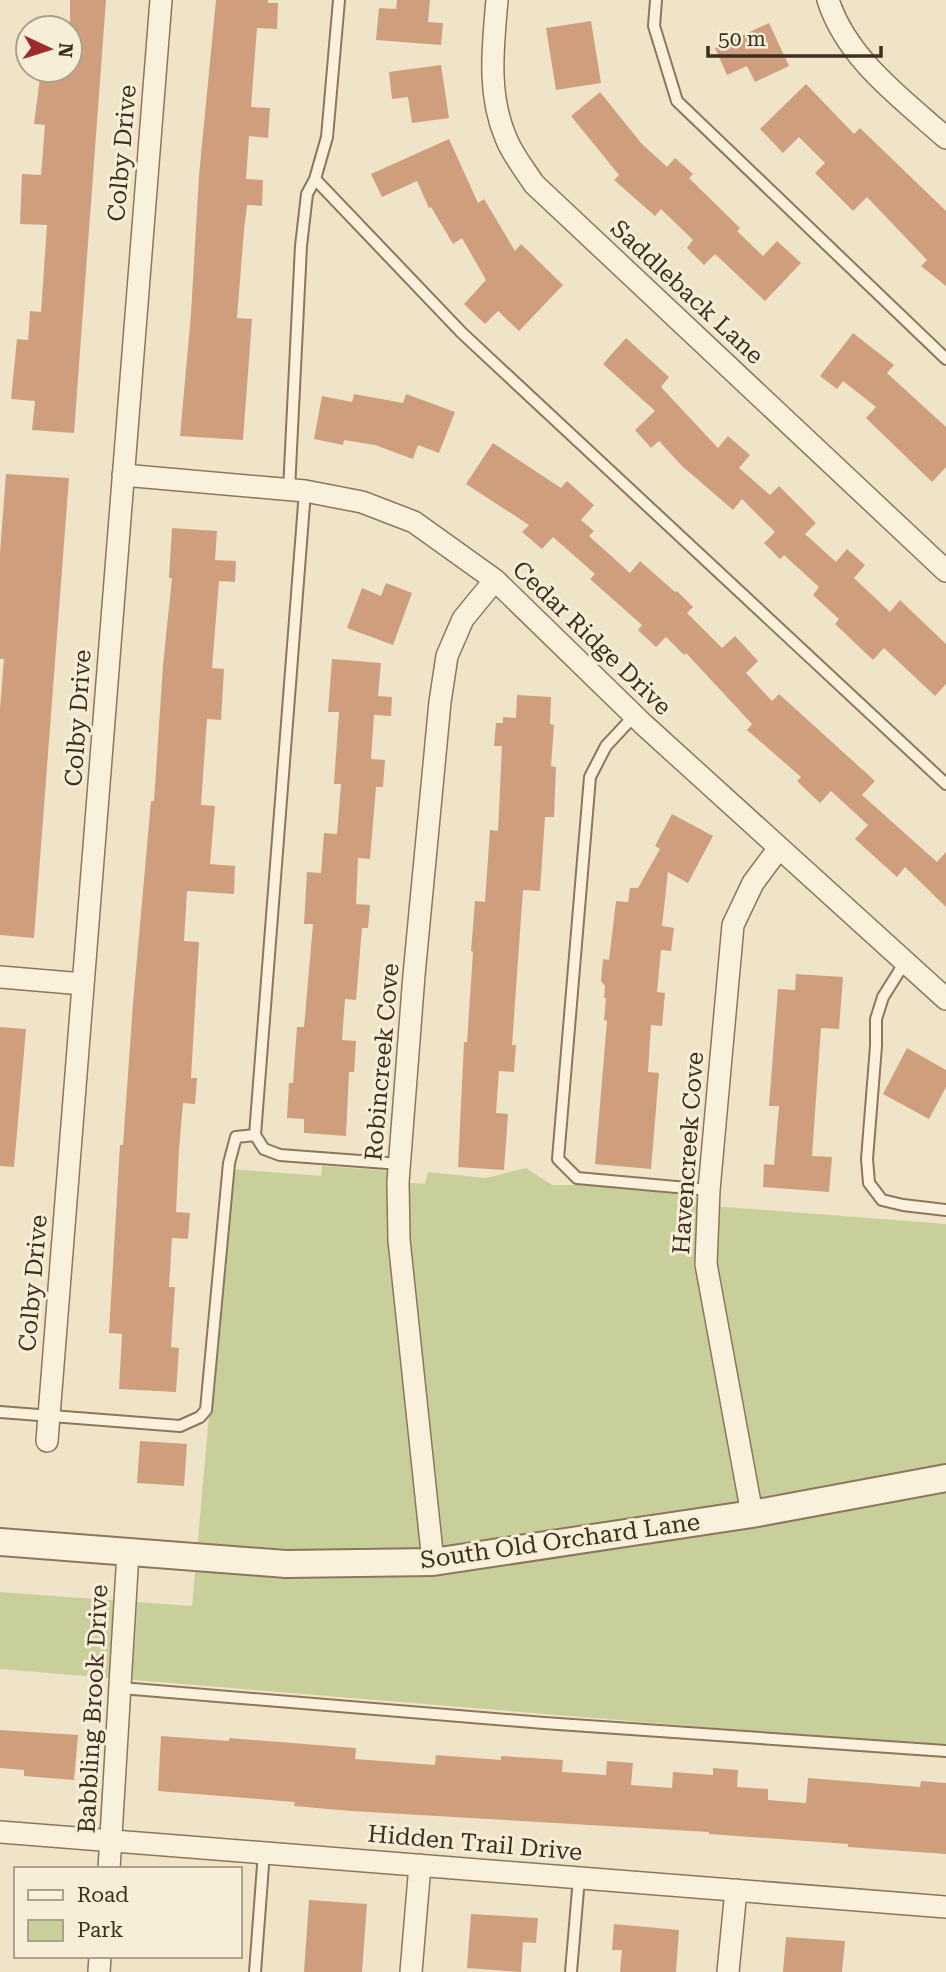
<svg xmlns="http://www.w3.org/2000/svg" width="946" height="1972" viewBox="0 0 946 1972" font-family="'Roboto Serif',serif">
	<style>
		.green { fill: #c9cf9b }
		.building { fill: #cf9f7d }
		.lines { fill: none; stroke-linecap: round; stroke-linejoin: round }
		.service-casing { stroke: #8d765c; stroke-width: 14 }
		.minor-casing { stroke: #8d765c; stroke-width: 24 }
		.tertiary-casing { stroke: #8d765c; stroke-width: 30 }
		.service { stroke: #faf1dc; stroke-width: 10 }
		.minor { stroke: #faf1dc; stroke-width: 21 }
		.tertiary { stroke: #faf1dc; stroke-width: 26 }
		.labels { text-anchor: middle; stroke-width: 6; stroke-linejoin: round; paint-order: stroke }
		.street-label { font-size: 24px; fill: #3d2e20; stroke: #f7eed8 }
	</style>
	<rect width="100%" height="100%" fill="#f0e4c8"/>
	<!-- green -->
	<path class="green" d="M 322,1166 L 392,1171 L 391,1181 L 425,1184 L 428,1172 L 486,1178 L 526,1168 L 552,1185 L 596,1185 L 700,1197 L 700,1205 L 946,1224 L 946,1747 L 0,1669 L 0,1592 L 192,1606 L 231,1169 L 321,1176 Z"/>
	<!-- building -->
	<path class="building" d="M 70,0 L 106,0 L 74,433 L 32,430 L 35,401 L 11,399 L 17,339 L 28,340 L 30,311 L 41,312 L 47,225 L 20,224 L 22,174 L 41,175 L 45,125 L 34,124 L 41,70 L 70,70 Z
		M 216,0 L 268,0 L 268,3 L 278,3 L 277,29 L 257,28 L 251,107 L 270,108 L 268,138 L 249,136 L 246,179 L 263,180 L 262,206 L 247,205 L 244,230 L 237,318 L 252,319 L 243,440 L 180,436 L 191,314 L 199,175 Z
		M 397,0 L 430,0 L 428,22 L 443,23 L 441,45 L 376,40 L 379,8 L 396,9 Z
		M 591,21 L 601,83 L 556,90 L 546,28 Z
		M 769,23 L 789,66 L 755,82 L 747,66 L 727,75 L 715,48 Z
		M 441,65 L 449,118 L 412,123 L 408,97 L 392,99 L 389,72 Z
		M 806,84 L 854,134 L 860,128 L 946,211 L 946,286 L 921,266 L 927,260 L 867,197 L 853,211 L 815,173 L 825,163 L 799,137 L 783,153 L 760,129 Z
		M 600,92 L 641,143 L 667,167 L 675,158 L 693,174 L 689,178 L 740,228 L 737,231 L 763,256 L 777,241 L 801,263 L 765,301 L 715,254 L 704,265 L 687,248 L 693,240 L 661,209 L 655,216 L 614,180 L 619,175 L 571,116 Z
		M 449,139 L 478,203 L 484,199 L 515,251 L 521,244 L 563,285 L 519,331 L 498,311 L 485,324 L 464,304 L 486,280 L 462,238 L 453,244 L 431,207 L 429,208 L 417,181 L 382,197 L 371,174 Z
		M 853,333 L 894,365 L 887,373 L 946,427 L 946,467 L 932,482 L 866,418 L 876,407 L 843,381 L 837,389 L 820,376 Z
		M 626,338 L 669,377 L 661,387 L 718,448 L 728,436 L 750,455 L 739,468 L 770,495 L 779,486 L 816,523 L 805,534 L 836,562 L 847,549 L 865,565 L 854,578 L 890,612 L 900,600 L 946,644 L 946,684 L 935,696 L 884,648 L 873,660 L 835,624 L 839,619 L 813,595 L 819,587 L 784,555 L 780,559 L 764,543 L 775,532 L 742,499 L 733,510 L 682,466 L 659,441 L 651,448 L 635,430 L 655,411 L 603,364 Z
		M 354,394 L 403,403 L 406,394 L 455,412 L 439,453 L 418,445 L 413,459 L 375,445 L 344,440 L 343,445 L 314,439 L 322,396 L 352,402 Z
		M 493,443 L 561,488 L 567,481 L 594,505 L 581,520 L 594,531 L 589,536 L 630,573 L 640,561 L 675,592 L 677,591 L 693,607 L 687,613 L 722,648 L 735,636 L 758,661 L 746,673 L 772,701 L 779,694 L 875,781 L 862,795 L 937,862 L 946,852 L 946,907 L 905,867 L 897,877 L 855,839 L 868,825 L 831,791 L 820,803 L 797,781 L 801,777 L 747,730 L 752,724 L 686,653 L 684,655 L 666,637 L 656,647 L 638,630 L 642,625 L 590,579 L 595,574 L 553,537 L 542,549 L 522,532 L 529,525 L 466,484 Z
		M 6,474 L 69,478 L 34,938 L 0,935 L 0,708 L 4,659 L 0,659 L 0,553 Z
		M 172,528 L 217,531 L 215,560 L 236,561 L 235,582 L 219,581 L 212,668 L 224,669 L 221,720 L 207,719 L 201,805 L 215,806 L 210,864 L 235,866 L 234,894 L 187,891 L 184,941 L 199,942 L 191,1078 L 197,1078 L 195,1104 L 183,1103 L 179,1149 L 176,1212 L 190,1213 L 188,1239 L 172,1238 L 169,1287 L 175,1287 L 171,1347 L 179,1348 L 176,1392 L 119,1389 L 122,1334 L 109,1333 L 120,1145 L 123,1145 L 133,1003 L 151,801 L 154,801 L 163,665 L 172,578 L 169,578 Z
		M 386,583 L 412,593 L 393,645 L 347,628 L 362,588 L 381,596 Z
		M 332,659 L 381,663 L 378,696 L 392,697 L 391,716 L 374,715 L 371,759 L 385,760 L 383,787 L 376,787 L 370,859 L 358,858 L 356,904 L 370,905 L 368,928 L 362,928 L 356,1000 L 345,999 L 342,1040 L 356,1041 L 354,1072 L 349,1072 L 346,1136 L 304,1133 L 304,1119 L 287,1118 L 289,1083 L 293,1083 L 297,1027 L 304,1027 L 313,924 L 304,924 L 307,872 L 321,873 L 324,833 L 337,834 L 341,784 L 334,784 L 339,712 L 328,712 Z
		M 517,695 L 551,697 L 550,724 L 554,725 L 551,766 L 556,767 L 554,817 L 545,817 L 540,891 L 523,890 L 512,1045 L 516,1045 L 514,1072 L 499,1071 L 496,1113 L 508,1114 L 504,1170 L 458,1167 L 464,1042 L 467,1042 L 473,952 L 471,951 L 475,901 L 485,902 L 490,830 L 498,831 L 502,746 L 494,746 L 496,723 L 503,723 L 503,717 L 516,718 Z
		M 672,814 L 713,836 L 688,883 L 668,872 L 662,926 L 674,928 L 671,951 L 661,950 L 657,992 L 665,993 L 662,1026 L 651,1025 L 648,1072 L 659,1073 L 651,1169 L 595,1164 L 607,1021 L 604,1020 L 606,998 L 604,998 L 605,986 L 601,981 L 603,959 L 609,960 L 616,901 L 628,902 L 630,888 L 638,888 L 660,849 L 655,846 Z
		M 796,974 L 843,977 L 839,1029 L 821,1028 L 812,1156 L 832,1157 L 829,1192 L 763,1187 L 764,1164 L 774,1165 L 779,1106 L 769,1106 L 778,989 L 795,990 Z
		M 0,1027 L 26,1029 L 14,1167 L 0,1166 Z
		M 907,1048 L 946,1070 L 946,1087 L 929,1119 L 883,1094 Z
		M 140,1441 L 187,1444 L 184,1486 L 137,1483 Z
		M 0,1730 L 78,1735 L 74,1780 L 24,1776 L 24,1770 L 0,1768 Z
		M 161,1736 L 229,1741 L 229,1738 L 356,1748 L 355,1759 L 435,1765 L 436,1755 L 501,1760 L 501,1756 L 563,1760 L 562,1772 L 606,1775 L 607,1761 L 633,1763 L 631,1785 L 672,1788 L 673,1772 L 713,1775 L 713,1768 L 738,1770 L 737,1787 L 768,1789 L 768,1800 L 806,1803 L 808,1778 L 920,1787 L 921,1781 L 946,1783 L 946,1854 L 848,1847 L 848,1844 L 709,1834 L 709,1832 L 351,1811 L 294,1806 L 295,1802 L 158,1791 Z
		M 309,1900 L 367,1904 L 362,1972 L 304,1972 Z
		M 471,1914 L 538,1918 L 536,1943 L 523,1942 L 521,1972 L 467,1968 Z
		M 614,1924 L 679,1930 L 676,1972 L 620,1972 L 622,1950 L 612,1950 Z
		M 786,1937 L 845,1941 L 842,1972 L 783,1972 Z"/>
	<g class="lines">
		<!-- service casing -->
		<g class="service-casing">
			<path id="service" d="M 339,0 L 327,137 L 315,179 L 462,333 L 946,784
				M 656,0 L 654,26 L 677,101 L 946,359
				M 289,490 L 301,246 L 307,194 L 315,179
				M 305,491 L 255,1135 L 264,1149 L 280,1155 L 400,1164
				M 634,716 L 606,746 L 590,777 L 558,1159 L 577,1178 L 709,1190
				M 905,962 L 883,997 L 876,1019 L 876,1046 L 867,1159 L 869,1183 L 882,1200 L 903,1205 L 946,1210
				M 0,1412 L 180,1426 L 200,1417 L 206,1410 L 229,1163 L 236,1137 L 255,1135
				M 121,1688 L 544,1723 L 946,1751
				M 255,1972 L 264,1852
				M 571,1972 L 579,1878"/>
		</g>
		<!-- minor casing -->
		<g class="minor-casing">
			<path id="minor" d="M 497,0 C 493,47 487,94 506,138 C 512,154 525,170 534,184 L 946,571
				M 828,0 C 847,59 901,98 946,138
				M 123,475 L 305,491 L 362,502 L 414,522 L 495,580 L 643,724 L 946,999
				M 0,977 L 83,984
				M 47,1441 L 161,0
				M 752,1514 L 706,1264 L 709,1190 L 733,925 L 753,883 L 779,848
				M 433,1562 L 399,1240 L 398,1182 L 414,975 L 440,702 L 447,656 L 463,619 L 495,580
				M 0,1832 L 946,1907
				M 109,1869 L 128,1552
				M 99,1972 L 100,1956
				M 411,1972 L 420,1865
				M 728,1972 L 736,1890"/>
		</g>
		<!-- tertiary casing -->
		<g class="tertiary-casing">
			<path id="tertiary" d="M 0,1542 L 286,1564 L 433,1562 L 752,1514 L 946,1478"/>
		</g>
		<!-- service -->
		<use href="#service" class="service"/>
		<!-- minor -->
		<use href="#minor" class="minor"/>
		<!-- tertiary -->
		<use href="#tertiary" class="tertiary"/>
	</g>
	<g class="labels">
		<!-- street labels -->
		<g class="street-label">
			<text transform="translate(122 153) rotate(-85)" y="8">Colby Drive</text>
			<text transform="translate(687 292) rotate(43)" y="8">Saddleback Lane</text>
			<text transform="translate(592 638) rotate(44)" y="8">Cedar Ridge Drive</text>
			<text transform="translate(78 718) rotate(-86)" y="8">Colby Drive</text>
			<text transform="translate(382 1062) rotate(-85)" y="8">Robincreek Cove</text>
			<text transform="translate(688 1153) rotate(-86)" y="8">Havencreek Cove</text>
			<text transform="translate(33 1283) rotate(-85)" y="8">Colby Drive</text>
			<text transform="translate(560 1541) rotate(-8)" y="8">South Old Orchard Lane</text>
			<text transform="translate(93 1709) rotate(-87)" y="8">Babbling Brook Drive</text>
			<text transform="translate(475 1843) rotate(5)" y="8">Hidden Trail Drive</text>
		</g>
	</g>
	<!-- legend -->
	<rect x="14" y="1867" width="228" height="91" fill="#f7eed8" stroke="#ada18e" stroke-width="2"/>
	<rect x="28" y="1890" width="35" height="10" fill="#faf1dc" stroke="#ada18e" stroke-width="2"/>
	<text x="77" y="1902" font-size="21" fill="#3d2e20">Road</text>
	<rect x="28" y="1920" width="35" height="21" fill="#c9cf9b" stroke="#ada18e" stroke-width="2"/>
	<text x="77" y="1937" font-size="21" fill="#3d2e20">Park</text>
	<!-- north arrow -->
	<g transform="translate(49 49) rotate(94)"><circle r="33" fill="#f7eed8" stroke="#ada18e" stroke-width="2"/>
	<path d="M0-5L12 26L0 18L-12 26Z" fill="#9e2a2b"/>
	<text y="-10" font-size="19" font-weight="bold" text-anchor="middle" fill="#3d2e20">N</text>
	</g>
	<!-- scale -->
	<path d="M708 46v10h173v-10" fill="none" stroke="#3d2e20" stroke-width="3.5"/>
	<text x="718" y="46" font-size="21" fill="#3d2e20" stroke="#f7eed8" stroke-width="5" paint-order="stroke">50 m</text>
</svg>
